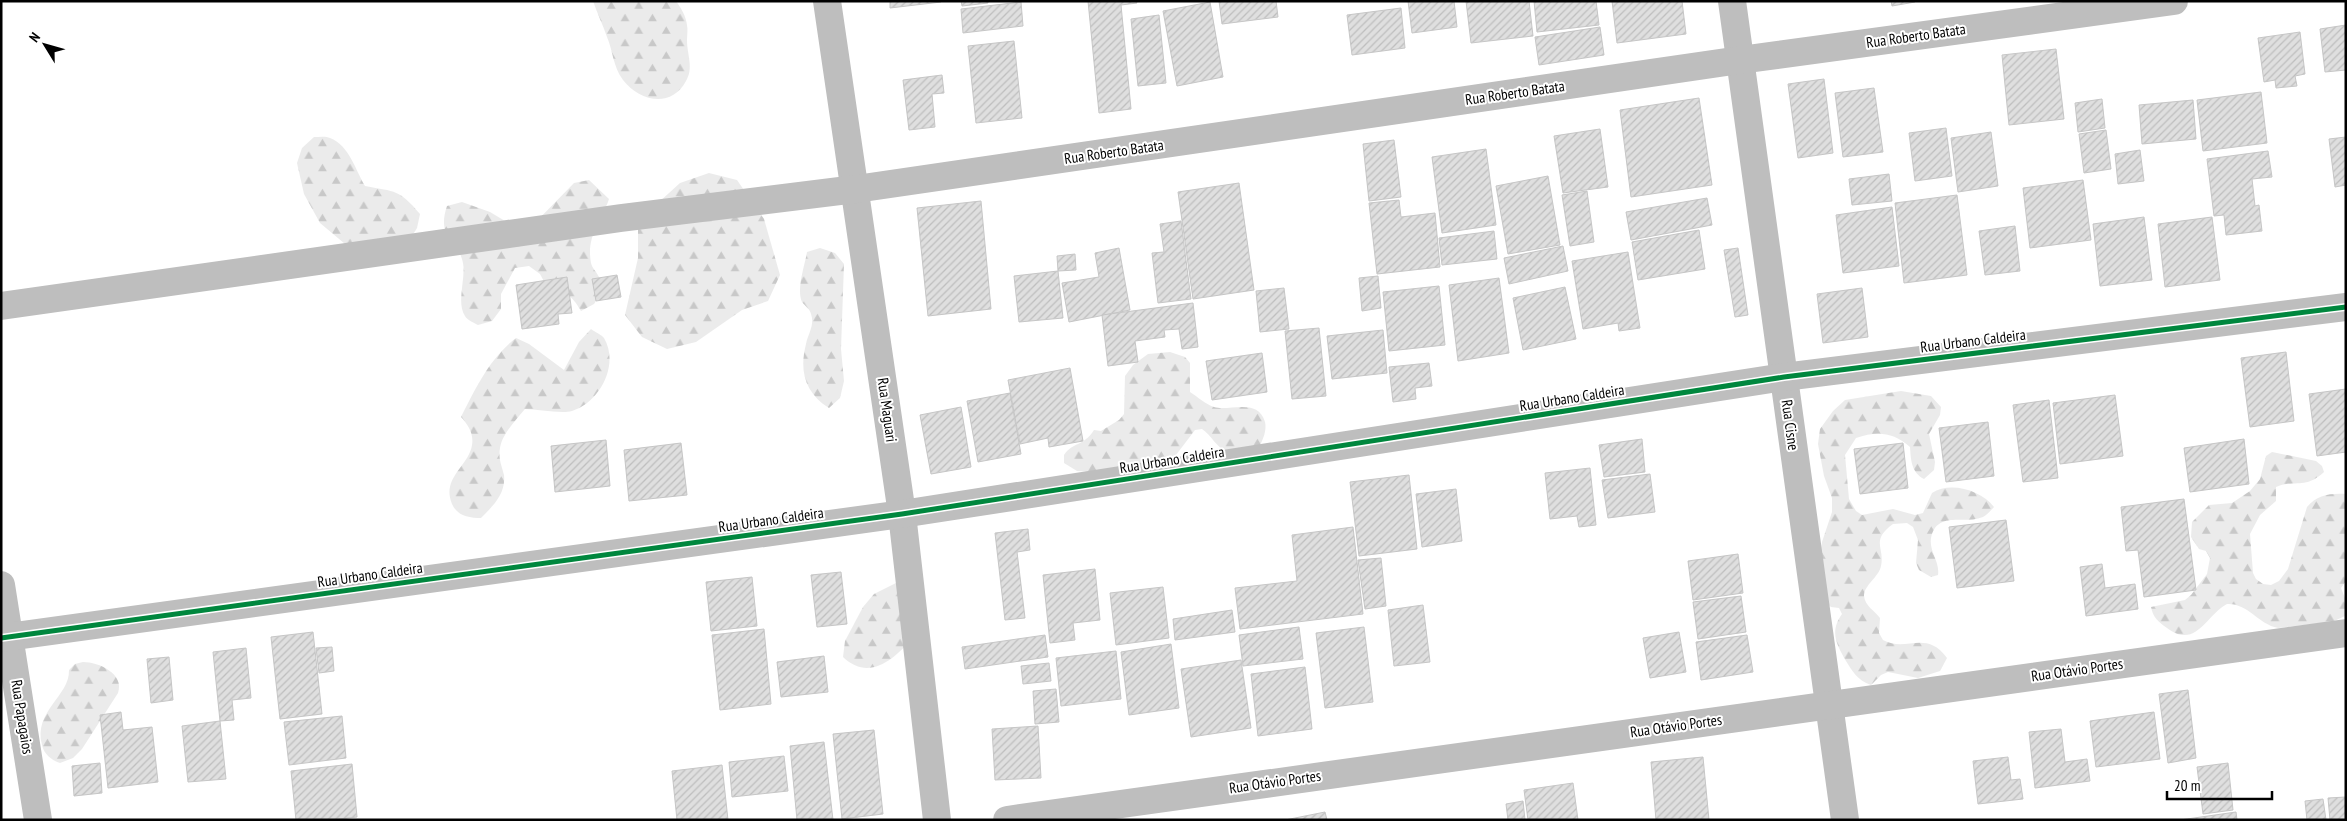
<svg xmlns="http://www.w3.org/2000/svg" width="2347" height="821" viewBox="0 0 2347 821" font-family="'PT Sans Narrow',sans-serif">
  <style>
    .forest { fill: url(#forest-firs) }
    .building { fill: url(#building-hatch); stroke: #c6c6c6 }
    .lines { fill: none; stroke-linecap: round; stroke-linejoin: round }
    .street { stroke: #bebebe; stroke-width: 28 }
    .cycleway-casing { stroke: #fff; stroke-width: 8 }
    .cycleway { stroke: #00873e; stroke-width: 5 }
    .labels { text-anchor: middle; stroke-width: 4; stroke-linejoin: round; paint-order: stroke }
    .street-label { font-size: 15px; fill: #000; stroke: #fff }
  </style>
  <defs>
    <pattern id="forest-firs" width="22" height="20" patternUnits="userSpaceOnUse" patternTransform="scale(1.25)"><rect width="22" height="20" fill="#ebebeb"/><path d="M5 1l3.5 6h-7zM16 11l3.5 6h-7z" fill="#c8c8c8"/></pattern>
    <pattern id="building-hatch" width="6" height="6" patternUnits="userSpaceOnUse" patternTransform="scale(1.25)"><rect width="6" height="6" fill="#dfdfdf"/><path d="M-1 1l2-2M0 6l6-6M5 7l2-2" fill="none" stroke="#bebebe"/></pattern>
  </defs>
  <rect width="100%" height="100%" fill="#fff"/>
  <g class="forest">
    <path d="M593,1H676C681,8 686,16 687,25C688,30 687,35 687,40C687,55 694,68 686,81C671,109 639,101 623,80C613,67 613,51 607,37C603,25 597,13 593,1Z"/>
    <path d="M314,137C319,137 326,136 330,138C349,145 356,171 365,186C396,192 399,189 420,214L417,228L410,239L351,249L320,223L304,194L297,163L302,148Z"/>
    <path d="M709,173L737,180L764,219L780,275L768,301L742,310L696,342L667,349L642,337L625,315L638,258V226L658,203L680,183Z"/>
    <path d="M589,180L609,199C601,222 586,236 591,263C592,268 596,271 599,277C601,281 601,287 602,292L594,304L581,311C572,295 564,290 547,287L540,274L529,266L515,268L501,294V309L492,321L478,325C474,323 467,320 465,316C456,302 466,279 463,263C458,238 436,239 447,206L462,202L490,212L515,227L530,228L574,183Z"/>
    <path d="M820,248L835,253L844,264L841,349L844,381L840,398L829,408C805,393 799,371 806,344C808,334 815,325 811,314C810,309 805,306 802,302C796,289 805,265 807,252Z"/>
    <path d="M591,329C595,332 602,335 604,338C620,365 599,403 572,411C561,414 537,409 525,409C516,420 502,434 500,448C498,459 502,466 504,475C506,494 493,506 481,518C470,518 457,516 452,504C441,478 469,466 472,445C474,433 468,425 461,417C476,388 489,359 516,338L529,344L564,370L579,342Z"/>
    <path d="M1170,352L1185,357L1190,363V392C1198,397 1205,404 1214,407C1228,412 1258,397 1265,422C1267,430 1263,440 1259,447L1228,453C1216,447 1212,436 1202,429L1195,430L1176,455L1169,459L1093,472L1077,471L1064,463V455C1074,441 1083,447 1094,430L1101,431L1119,420L1124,414L1125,376L1133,365L1148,354Z"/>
    <path d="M1901,391L1931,396L1941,407L1940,415L1929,434L1935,462L1934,470L1924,479C1911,472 1911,460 1910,447C1893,432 1877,431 1856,438L1845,455L1849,499L1856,511L1862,515L1893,509L1915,515L1923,513L1932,493C1950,481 1981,490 1994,507C1991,510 1987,515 1983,517C1964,525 1937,510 1931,538C1929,552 1940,561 1938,575L1931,577L1919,570L1916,563L1918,540L1913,527L1907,523L1893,524C1870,541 1885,547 1881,566C1879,577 1864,585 1864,596C1865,606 1875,611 1880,618L1879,633L1883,640C1906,653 1926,629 1947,658L1940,671L1918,678L1888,672L1881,675L1871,685C1857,680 1853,672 1846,661C1837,645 1829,632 1842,614L1839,608L1831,607L1825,602L1820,556L1822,542L1832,512V498L1824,476L1818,444L1820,429L1833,411L1845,400Z"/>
    <path d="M2272,452L2316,461L2322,466L2324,472C2305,490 2294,479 2276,487V501L2260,515L2250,534L2253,573L2256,579L2263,584L2271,585L2279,581L2288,569L2307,507C2317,495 2330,493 2346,494V581L2341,588L2346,601L2345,616L2332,622L2278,628C2258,624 2248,603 2227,604C2206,615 2196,650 2167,628C2158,622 2153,617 2151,607L2185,600L2191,595L2207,574L2210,558L2206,551L2199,549L2191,537L2192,522L2209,505L2232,503L2250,491L2260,479L2266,456Z"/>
    <path d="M896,583L913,638C894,659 869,682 843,657L845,641L863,607L874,594Z"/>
    <path d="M83,662C99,662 125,674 118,693L82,749L73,758L60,763C51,760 44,754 42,745C33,711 70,696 69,670L75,664Z"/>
  </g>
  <g class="building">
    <path d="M890,1H941V2L890,8Z"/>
    <path d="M961,1H988V3L962,6Z"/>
    <path d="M1088,1H1136L1137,3L1121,5L1131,109L1099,113Z"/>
    <path d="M1219,1H1276L1278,17L1222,24Z"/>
    <path d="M1408,1H1454L1457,27L1412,33Z"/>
    <path d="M1466,1H1529L1533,36L1471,43Z"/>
    <path d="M1534,1H1596L1599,25L1537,32Z"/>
    <path d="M1612,1H1682L1686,34L1617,43Z"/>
    <path d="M1891,1H1915V2L1892,6Z"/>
    <path d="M1021,2L1023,26L963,33L961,9Z"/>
    <path d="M1210,2L1223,77L1177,86L1163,11Z"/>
    <path d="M1401,8L1405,48L1352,55L1347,15Z"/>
    <path d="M1159,15L1166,83L1138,86L1131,19Z"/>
    <path d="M2346,25V70L2325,72L2320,29Z"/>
    <path d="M1600,27L1604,55L1539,65L1535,37Z"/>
    <path d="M2300,32L2305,74L2295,76L2297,86L2276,88L2275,80L2264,82L2258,38Z"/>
    <path d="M1014,41L1022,118L976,123L968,46Z"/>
    <path d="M2056,49L2064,119L2009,125L2002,55Z"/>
    <path d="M942,75L944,93L932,94L935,127L909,130L903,80Z"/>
    <path d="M1824,79L1833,153L1798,158L1788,84Z"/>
    <path d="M1874,88L1883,152L1843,157L1835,93Z"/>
    <path d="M2261,92L2267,143L2203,151L2197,100Z"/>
    <path d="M1699,98L1712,185L1631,197L1620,110Z"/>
    <path d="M2102,99L2105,128L2078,132L2075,103Z"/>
    <path d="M2193,100L2196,139L2142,144L2139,105Z"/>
    <path d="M1946,128L1952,176L1915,181L1909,133Z"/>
    <path d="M1600,129L1608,187L1563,193L1554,136Z"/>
    <path d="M2106,130L2111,169L2084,173L2079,134Z"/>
    <path d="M1991,132L1998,186L1958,192L1951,138Z"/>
    <path d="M2346,137V185L2335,187L2329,139Z"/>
    <path d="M1394,140L1401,197L1369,201L1363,144Z"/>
    <path d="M1486,149L1496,225L1442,233L1432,157Z"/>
    <path d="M2140,150L2144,181L2118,184L2115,154Z"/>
    <path d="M2268,151L2272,177L2252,179L2255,206L2259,205L2262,231L2226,235L2224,215L2214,216L2207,159Z"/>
    <path d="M1889,174L1892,201L1852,205L1849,179Z"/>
    <path d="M1548,176L1560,245L1508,254L1496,186Z"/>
    <path d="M2083,180L2091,240L2030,248L2023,188Z"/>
    <path d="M1239,183L1254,290L1193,299L1178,192Z"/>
    <path d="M1587,191L1594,242L1570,246L1562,195Z"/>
    <path d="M1957,195L1967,275L1904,283L1895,203Z"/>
    <path d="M1707,198L1712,225L1631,240L1626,212Z"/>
    <path d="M1399,200L1401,217L1435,213L1440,267L1377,274L1369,203Z"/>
    <path d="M981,201L991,309L928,316L917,208Z"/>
    <path d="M1892,207L1899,266L1843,273L1836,215Z"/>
    <path d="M2144,217L2152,280L2100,286L2093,224Z"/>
    <path d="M2212,217L2220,280L2165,287L2158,224Z"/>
    <path d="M1181,221L1191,299L1158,303L1152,253L1164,252L1160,224Z"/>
    <path d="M2015,226L2020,271L1985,275L1979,231Z"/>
    <path d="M1699,230L1705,269L1638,280L1632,242Z"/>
    <path d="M1494,231L1497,259L1442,265L1439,238Z"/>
    <path d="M1563,246L1568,271L1509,284L1504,258Z"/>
    <path d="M1119,248L1130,310L1069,322L1062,283L1099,277L1095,253Z"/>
    <path d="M1738,248L1748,315L1735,317L1724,250Z"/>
    <path d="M1628,252L1640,328L1619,331L1618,323L1583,329L1572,261Z"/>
    <path d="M1075,254L1076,270L1058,271L1057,256Z"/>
    <path d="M1058,271L1063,318L1019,322L1014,276Z"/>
    <path d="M617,275L621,297L596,301L592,279Z"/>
    <path d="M1378,276L1381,308L1362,311L1359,278Z"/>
    <path d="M567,277L572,313L558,314L559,324L522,329L516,285Z"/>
    <path d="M1499,278L1509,353L1458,361L1449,285Z"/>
    <path d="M1439,286L1445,345L1389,351L1383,292Z"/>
    <path d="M1565,287L1576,339L1523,350L1513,298Z"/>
    <path d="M1284,288L1289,329L1260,332L1256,291Z"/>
    <path d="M1862,288L1868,337L1823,343L1817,294Z"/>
    <path d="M1193,303L1198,347L1182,349L1179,329L1164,330L1165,337L1135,341L1138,362L1108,366L1102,315Z"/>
    <path d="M1319,328L1326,396L1292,399L1285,331Z"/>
    <path d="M1383,330L1387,373L1332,379L1327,336Z"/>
    <path d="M2286,352L2294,421L2250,427L2241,358Z"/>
    <path d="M1262,353L1267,392L1212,400L1206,361Z"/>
    <path d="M1429,363L1432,386L1415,388L1416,399L1393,402L1389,367Z"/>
    <path d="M1070,368L1083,441L1049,447L1048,438L1020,444L1008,380Z"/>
    <path d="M2346,389V452L2317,456L2309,394Z"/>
    <path d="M1010,393L1021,454L978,462L967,401Z"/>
    <path d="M2115,395L2123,456L2060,464L2053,403Z"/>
    <path d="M2049,400L2058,478L2023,482L2013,405Z"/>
    <path d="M961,407L971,467L931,474L920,415Z"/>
    <path d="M1988,422L1994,476L1946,482L1939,428Z"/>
    <path d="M1642,439L1645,472L1604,477L1599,445Z"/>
    <path d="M2244,439L2249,484L2190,492L2184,448Z"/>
    <path d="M606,440L610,486L555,492L551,446Z"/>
    <path d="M681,443L687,495L629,501L624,450Z"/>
    <path d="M1903,443L1908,488L1860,494L1854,449Z"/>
    <path d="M1590,468L1596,525L1579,527L1577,516L1550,519L1545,473Z"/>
    <path d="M1650,474L1655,512L1608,518L1602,480Z"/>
    <path d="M1409,475L1417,549L1359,556L1350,482Z"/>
    <path d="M1456,489L1462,541L1422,547L1416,494Z"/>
    <path d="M2184,499L2196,590L2144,597L2138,550L2126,551L2121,507Z"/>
    <path d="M2006,520L2014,581L1957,588L1949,527Z"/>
    <path d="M1353,527L1363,614L1240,629L1235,588L1297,581L1292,535Z"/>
    <path d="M1028,529L1030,550L1017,552L1025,618L1005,620L995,533Z"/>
    <path d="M1738,554L1743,593L1693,600L1688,561Z"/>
    <path d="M1381,558L1386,606L1365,609L1358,560Z"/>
    <path d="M2102,564L2105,588L2135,584L2138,609L2086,616L2080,567Z"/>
    <path d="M1095,569L1100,620L1073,623L1075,640L1050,643L1043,575Z"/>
    <path d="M841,572L847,624L817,627L811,575Z"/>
    <path d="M752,577L757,626L711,631L706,582Z"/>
    <path d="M1163,587L1169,638L1116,645L1110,593Z"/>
    <path d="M1741,596L1746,632L1698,639L1693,602Z"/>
    <path d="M1423,605L1430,662L1394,666L1388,610Z"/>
    <path d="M1232,610L1235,632L1175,640L1173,619Z"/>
    <path d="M1299,627L1303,659L1243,666L1239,635Z"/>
    <path d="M1364,627L1373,702L1325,708L1316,633Z"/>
    <path d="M764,629L771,704L720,710L712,635Z"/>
    <path d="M313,632L322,714L280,719L271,637Z"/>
    <path d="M1679,632L1686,672L1650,678L1643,638Z"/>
    <path d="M1045,635L1048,657L965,669L962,647Z"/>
    <path d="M1747,635L1753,672L1701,680L1696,642Z"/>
    <path d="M1171,644L1179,708L1129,715L1121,652Z"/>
    <path d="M332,647L334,671L319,673L316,648Z"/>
    <path d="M246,648L251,698L232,700L234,720L220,721L213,652Z"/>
    <path d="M1116,651L1121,699L1061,706L1056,658Z"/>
    <path d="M824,656L828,692L781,697L777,662Z"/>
    <path d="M169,657L173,700L151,703L147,659Z"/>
    <path d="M1241,660L1251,728L1191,737L1181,669Z"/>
    <path d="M1049,663L1051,681L1023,684L1021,666Z"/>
    <path d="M1305,667L1312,729L1258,736L1251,674Z"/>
    <path d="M1056,689L1059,722L1035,724L1033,691Z"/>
    <path d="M2188,690L2196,758L2168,763L2159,694Z"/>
    <path d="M121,712L123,730L152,727L158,782L108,788L100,715Z"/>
    <path d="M2154,712L2160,759L2096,767L2090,721Z"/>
    <path d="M342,716L346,758L289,765L284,722Z"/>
    <path d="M220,721L226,779L188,782L182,726Z"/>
    <path d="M1038,726L1041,778L995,780L992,729Z"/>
    <path d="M2061,729L2065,762L2087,759L2090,781L2035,788L2029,732Z"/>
    <path d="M874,730L883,814L842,819L833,734Z"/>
    <path d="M824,742L833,820H797L790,746Z"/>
    <path d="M784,756L788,791L732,797L729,762Z"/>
    <path d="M1703,757L1709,820H1656L1651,762Z"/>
    <path d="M2008,757L2011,780L2020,779L2023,799L1978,804L1973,761Z"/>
    <path d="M100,763L102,793L74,796L72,766Z"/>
    <path d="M2228,763L2233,810L2203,814L2197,767Z"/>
    <path d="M352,764L357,817L331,820H296L291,771Z"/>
    <path d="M722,765L728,820H677L672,771Z"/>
    <path d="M1573,783L1578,820H1528L1524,790Z"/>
    <path d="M2346,797V820H2330L2328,798Z"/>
    <path d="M2323,799L2326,820H2307L2305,801Z"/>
    <path d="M1523,801L1525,820H1508L1506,804Z"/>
    <path d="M1325,812L1327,820H1285Z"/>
    <path d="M2236,812L2237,820H2180Z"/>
  </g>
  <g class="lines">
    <g class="street">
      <path d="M827,1L902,514L937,820"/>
      <path d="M1732,1L1845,820"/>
      <path d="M1,306L621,218L856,189L1740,60L2174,1"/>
      <path d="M1,585L38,820"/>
      <path d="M1,638L902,514L1784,377L2346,307"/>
      <path d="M1007,820L2346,633"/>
    </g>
    <defs>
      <path id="cycleway" d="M1,638L902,514L1784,377L2346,307"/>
    </defs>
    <use href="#cycleway" class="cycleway-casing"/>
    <use href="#cycleway" class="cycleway"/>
  </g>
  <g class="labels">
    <g class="street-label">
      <text transform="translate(1916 36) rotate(-8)" y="5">Rua Roberto Batata</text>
      <text transform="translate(1515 93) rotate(-8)" y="5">Rua Roberto Batata</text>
      <text transform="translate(1114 152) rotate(-8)" y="5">Rua Roberto Batata</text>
      <text transform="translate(1973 341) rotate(-7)" y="5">Rua Urbano Caldeira</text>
      <text transform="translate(1572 398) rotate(-9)" y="5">Rua Urbano Caldeira</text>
      <text transform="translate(887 410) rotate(82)" y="5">Rua Maguari</text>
      <text transform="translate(1790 425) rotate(82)" y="5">Rua Cisne</text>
      <text transform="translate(1172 460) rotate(-9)" y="5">Rua Urbano Caldeira</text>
      <text transform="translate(771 520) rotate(-8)" y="5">Rua Urbano Caldeira</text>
      <text transform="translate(370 575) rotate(-8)" y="5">Rua Urbano Caldeira</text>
      <text transform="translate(2077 670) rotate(-8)" y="5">Rua Otávio Portes</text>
      <text transform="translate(22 717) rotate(81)" y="5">Rua Papagaios</text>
      <text transform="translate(1676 726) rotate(-8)" y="5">Rua Otávio Portes</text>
      <text transform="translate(1275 782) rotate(-8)" y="5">Rua Otávio Portes</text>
    </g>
  </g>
  <rect width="2347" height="821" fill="none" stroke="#000000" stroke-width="5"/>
  <g transform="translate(45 45) rotate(307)" stroke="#ffffff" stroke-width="4" paint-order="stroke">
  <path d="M0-4L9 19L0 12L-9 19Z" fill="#000000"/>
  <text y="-8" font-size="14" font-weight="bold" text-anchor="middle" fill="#000000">N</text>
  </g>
  <path d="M2167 791v8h105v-8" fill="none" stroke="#000000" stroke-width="2.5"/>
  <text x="2174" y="791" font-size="15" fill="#000000" stroke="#ffffff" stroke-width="4" paint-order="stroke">20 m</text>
</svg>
